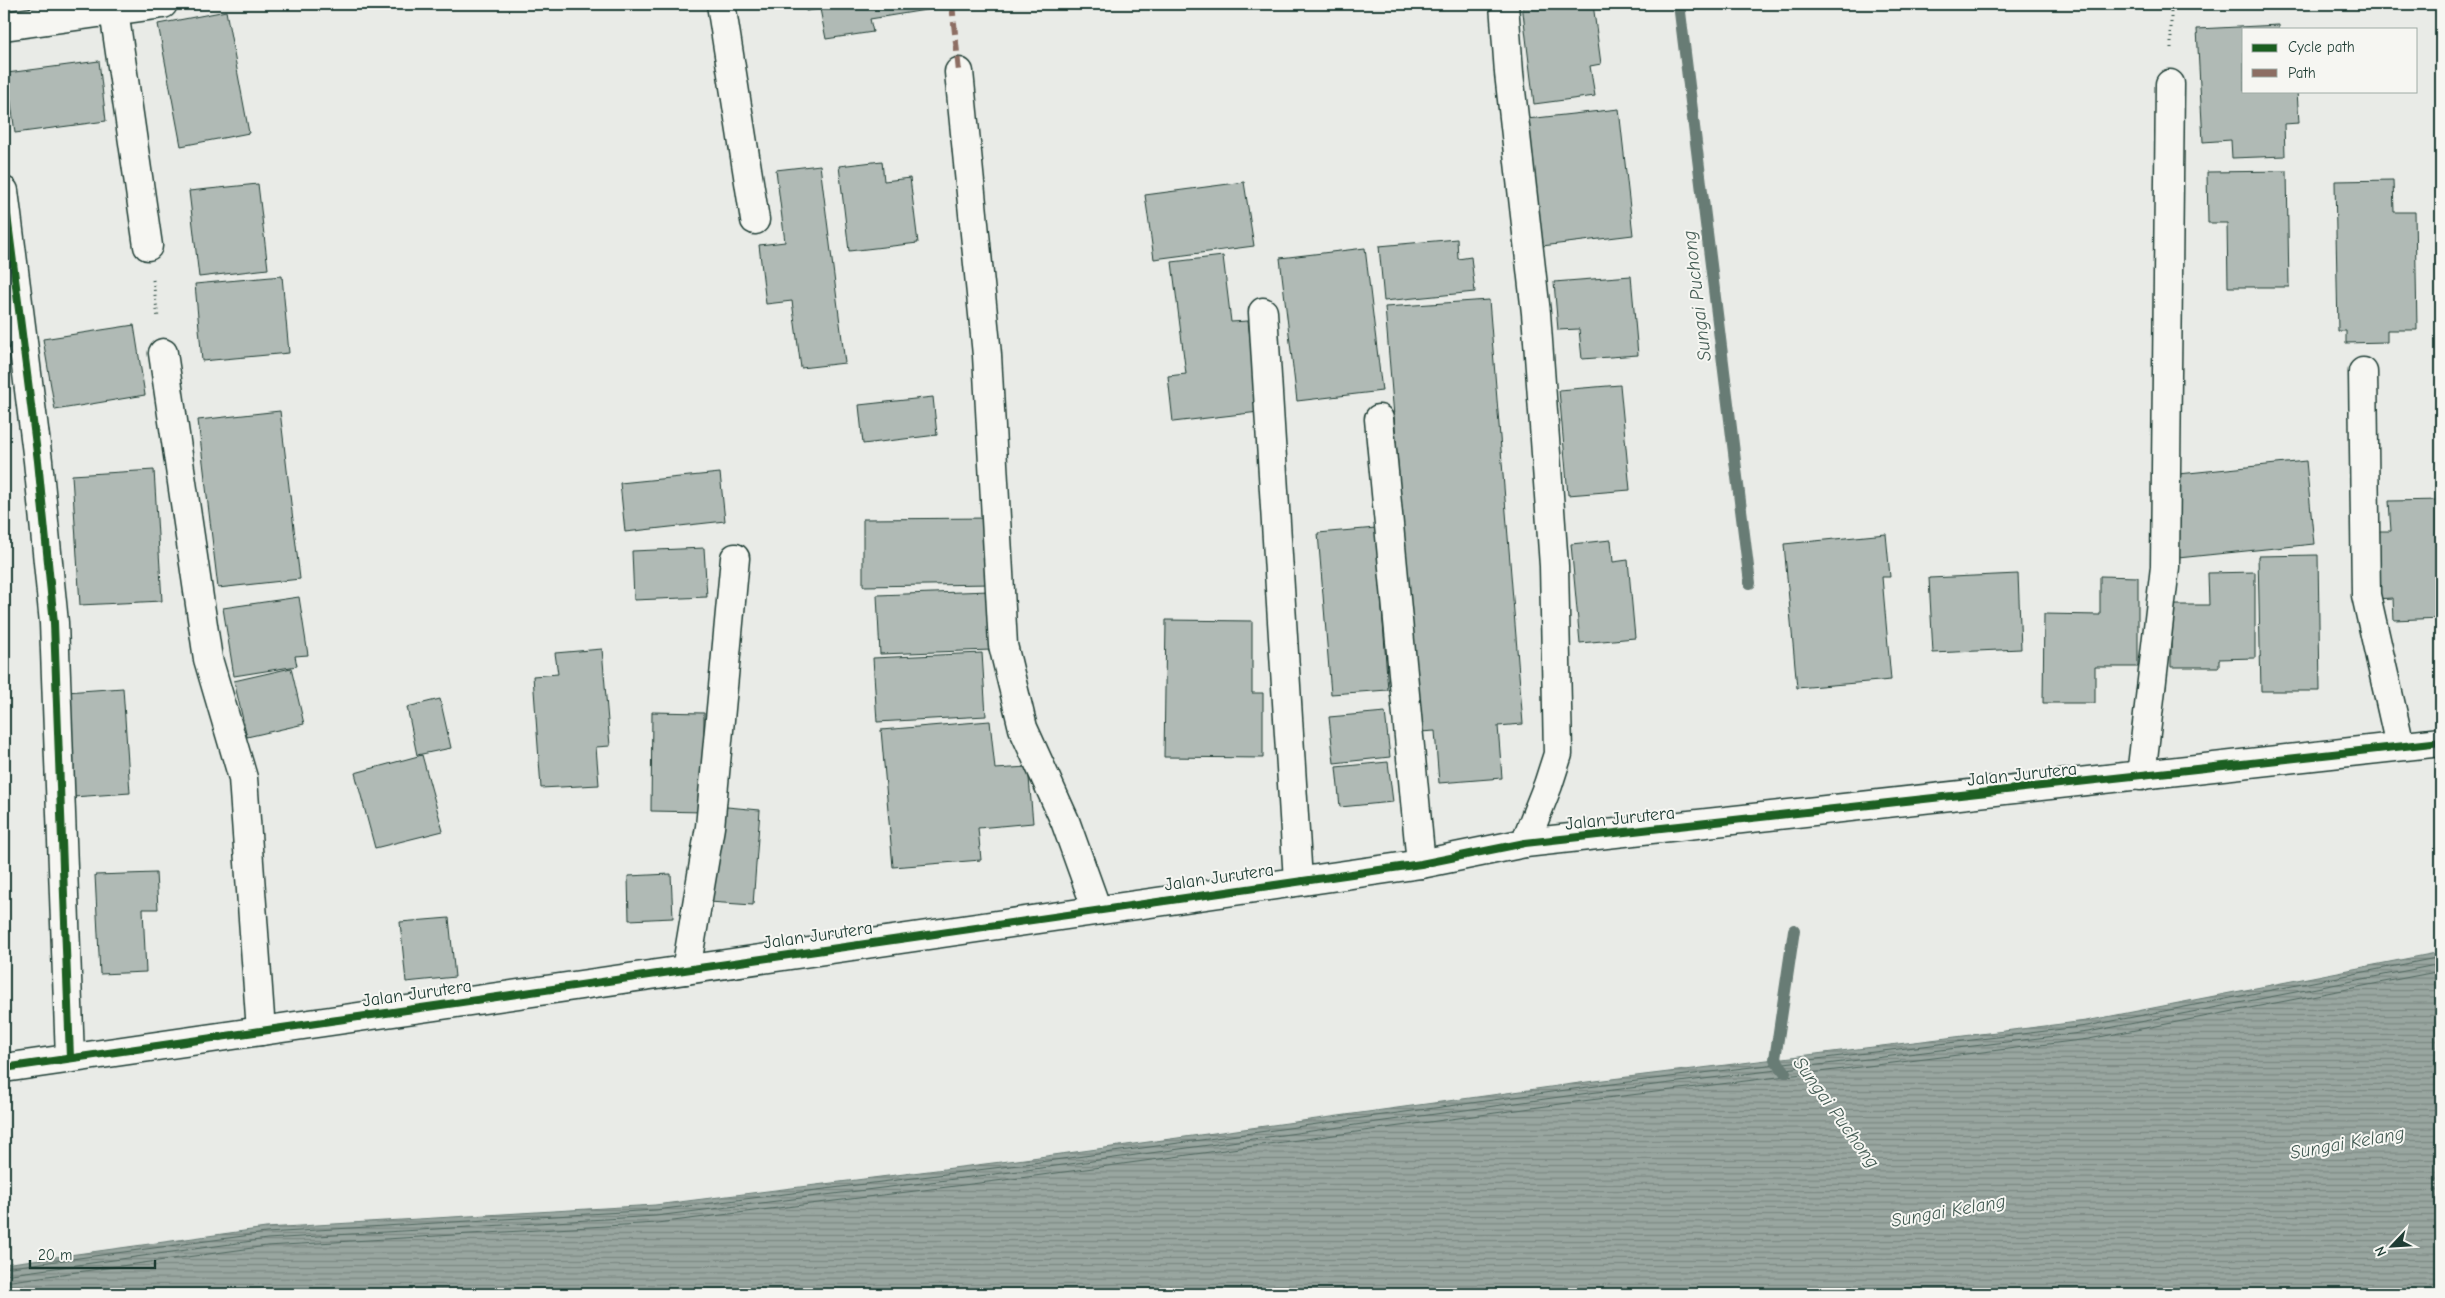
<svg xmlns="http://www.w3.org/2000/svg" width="2445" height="1298" viewBox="0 0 2445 1298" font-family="'Comic Neue',sans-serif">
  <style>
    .water { fill: url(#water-rules); stroke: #687c75 }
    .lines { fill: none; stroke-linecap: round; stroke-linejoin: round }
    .shore { stroke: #50675f; stroke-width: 1 }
    .stream { stroke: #687c75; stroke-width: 12 }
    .building { fill: #b0bab5; stroke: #1f3d34 }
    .minor-casing { stroke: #1f3d34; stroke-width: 31 }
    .tertiary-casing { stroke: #1f3d34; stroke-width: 31 }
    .path { stroke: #1f3d34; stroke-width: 3; stroke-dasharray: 1 4; stroke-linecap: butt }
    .minor { stroke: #f6f6f2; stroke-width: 28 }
    .tertiary { stroke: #f6f6f2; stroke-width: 28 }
    .quiet { stroke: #8d6e63; stroke-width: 6; stroke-dasharray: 12 6; stroke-linecap: butt }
    .cycleway-casing { stroke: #f6f6f2; stroke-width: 11 }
    .cycleway { stroke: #1b5e20; stroke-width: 8 }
    .labels { text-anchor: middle; stroke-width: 4; stroke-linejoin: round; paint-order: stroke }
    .street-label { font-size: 18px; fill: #1f3d34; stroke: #f6f6f2 }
    .water-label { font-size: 19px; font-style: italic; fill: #445c54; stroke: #f6f6f2 }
  </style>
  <defs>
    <pattern id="water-rules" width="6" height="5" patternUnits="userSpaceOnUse" patternTransform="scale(1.25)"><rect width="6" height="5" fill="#99a6a0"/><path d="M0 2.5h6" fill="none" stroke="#7c8883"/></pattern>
  </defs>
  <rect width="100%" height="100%" fill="#e9ebe7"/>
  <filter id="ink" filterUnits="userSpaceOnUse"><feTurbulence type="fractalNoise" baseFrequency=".02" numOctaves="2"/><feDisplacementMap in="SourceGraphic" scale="10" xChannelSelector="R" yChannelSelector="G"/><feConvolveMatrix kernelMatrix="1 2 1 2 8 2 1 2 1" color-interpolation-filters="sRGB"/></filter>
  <g filter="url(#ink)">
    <path class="water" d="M2441,952V1294H4V1264L266,1228L655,1205L1017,1160L1587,1082L2086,1021Z"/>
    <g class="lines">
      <g class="shore">
        <path d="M4,1268L266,1233L656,1210L1018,1165L1588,1087L2087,1026L2441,957"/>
        <path d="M4,1275L267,1239L656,1216L1019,1171L1589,1093L2088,1032L2441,964"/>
        <path d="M4,1282L267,1246L657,1223L1020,1178L1590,1100L2089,1039L2441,971"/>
      </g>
      <g class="stream">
        <path d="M1679,4L1750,583"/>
        <path d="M1785,1072L1775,1059L1794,930"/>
      </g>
    </g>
    <g class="building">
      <path d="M805,4H931L932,9L870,19L873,32L826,39L820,9L806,11Z"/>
      <path d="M1522,4H1593L1601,64L1590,66L1595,96L1534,104Z"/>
      <path d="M226,11L249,133L181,146L158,24Z"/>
      <path d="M2279,25V29H2244V91H2297L2299,123L2284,124L2285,156L2232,158L2231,140L2203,142L2197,29Z"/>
      <path d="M99,61L106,121L15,133L7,73Z"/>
      <path d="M1619,109L1633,235L1542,246L1527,119Z"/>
      <path d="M882,161L884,181L910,178L918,243L849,251L839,166Z"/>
      <path d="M820,165L845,363L801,368L792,301L766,304L759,245L785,242L776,170Z"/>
      <path d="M2287,171L2289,287H2228L2227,223H2208L2207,172Z"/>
      <path d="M2393,180L2394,212H2415L2417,330H2387V342L2346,343V331H2338L2335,181Z"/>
      <path d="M1244,182L1254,246L1154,259L1145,195Z"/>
      <path d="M258,184L268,269L199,277L189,191Z"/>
      <path d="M1457,239L1458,259L1471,257L1475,292L1384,301L1379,246Z"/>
      <path d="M1365,248L1382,391L1297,401L1280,258Z"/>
      <path d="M1223,256L1231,322L1248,321L1259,412L1173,422L1168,376L1186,374L1172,262Z"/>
      <path d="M282,276L289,353L202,361L195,284Z"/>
      <path d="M1631,276L1638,355L1582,359L1579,329L1558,330L1554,282Z"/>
      <path d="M1489,300L1523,724L1498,726L1502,778L1439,783L1435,731L1420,732L1385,307Z"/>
      <path d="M134,325L145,395L55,410L43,339Z"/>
      <path d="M1620,385L1630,490L1568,495L1559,390Z"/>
      <path d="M933,397L937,435L863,444L859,405Z"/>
      <path d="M280,411L300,579L218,588L198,420Z"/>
      <path d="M2306,461L2314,544L2178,558L2169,475Z"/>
      <path d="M154,470L162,601L80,605L72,475Z"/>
      <path d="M720,473L725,521L625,532L620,483Z"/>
      <path d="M2441,500V618L2394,620L2393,598L2373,599L2370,531H2391L2389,501Z"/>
      <path d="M991,518L992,584L863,586V519Z"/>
      <path d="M1376,528L1388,690L1331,694L1318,533Z"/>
      <path d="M1886,534L1890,577H1882L1891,680L1797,688L1784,544Z"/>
      <path d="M1611,540L1613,562L1628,560L1635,638L1580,643L1571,544Z"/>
      <path d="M704,548L707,597L634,600L632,551Z"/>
      <path d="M2318,555L2320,691H2261L2258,556Z"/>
      <path d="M2255,572V658L2219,659V667H2171V605H2209L2208,573Z"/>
      <path d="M2018,574L2021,649L1933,653L1929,578Z"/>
      <path d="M2100,576L2138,577V667H2095V703H2043L2044,614L2100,615Z"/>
      <path d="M989,591L991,650L880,654L877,595Z"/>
      <path d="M299,597L308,655L295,656L297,666L234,676L223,608Z"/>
      <path d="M1166,620L1252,621V693H1263V758L1164,757Z"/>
      <path d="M602,649L610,746L596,747L599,785L541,788L533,676L558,674L555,653Z"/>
      <path d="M982,653L986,716L877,722L873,658Z"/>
      <path d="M291,668L304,724L247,737L234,681Z"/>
      <path d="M123,688L130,793L73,797L66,692Z"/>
      <path d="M440,699L451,748L417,755L407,707Z"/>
      <path d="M652,712L704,713V812L651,811Z"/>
      <path d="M1385,712L1390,757L1334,763L1329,717Z"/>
      <path d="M990,721L995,769L1028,767L1033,823L978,828L981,860L893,867L881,730Z"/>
      <path d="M422,755L443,831L375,848L355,773Z"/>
      <path d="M1388,762L1393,802L1340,807L1336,767Z"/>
      <path d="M716,806L760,810L753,905L709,902Z"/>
      <path d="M156,873L158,909H143L146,972L100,974L95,875Z"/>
      <path d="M671,874L673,918L629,920L628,876Z"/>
      <path d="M449,918L455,977L406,982L400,922Z"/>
    </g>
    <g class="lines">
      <defs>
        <g id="minor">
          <path d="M113,4L148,246"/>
          <path d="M721,4L755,220"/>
          <path d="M1504,4L1509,73L1536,313L1554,566L1558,754L1548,785L1525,843"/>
          <path d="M4,26L163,4"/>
          <path d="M959,72L987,355L1003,645L1023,728L1065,821L1097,910"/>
          <path d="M4,191L38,461L54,623L70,1058"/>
          <path d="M1263,312L1298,881"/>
          <path d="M163,353L208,659L243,778L261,1031"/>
          <path d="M2363,372L2366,595L2400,746"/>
          <path d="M1379,419L1421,864"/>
          <path d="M2141,776L2165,567L2170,84"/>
          <path d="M686,970L710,827L735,558"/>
        </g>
        <path id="tertiary" d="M4,1068L1421,864L1525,843L2441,742"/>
      </defs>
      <use href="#minor" class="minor-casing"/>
      <use href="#tertiary" class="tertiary-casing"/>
      <g class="path">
        <path d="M2171,48V4"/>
        <path d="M153,280L158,318"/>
      </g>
      <use href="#minor" class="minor"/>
      <use href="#tertiary" class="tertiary"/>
      <path class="quiet" d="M952,4L959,72"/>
      <defs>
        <g id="cycleway">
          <path d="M4,191L38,461L54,623L70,1058"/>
          <path d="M4,1068L1421,864L1525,843L2441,742"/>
        </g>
      </defs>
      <use href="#cycleway" class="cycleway-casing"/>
      <use href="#cycleway" class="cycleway"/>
    </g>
  </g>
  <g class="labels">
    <g class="street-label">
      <text transform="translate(2022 774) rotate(-6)" y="6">Jalan Jurutera</text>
      <text transform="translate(1620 818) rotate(-6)" y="6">Jalan Jurutera</text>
      <text transform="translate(1219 877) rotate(-8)" y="6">Jalan Jurutera</text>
      <text transform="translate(818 935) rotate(-8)" y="6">Jalan Jurutera</text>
      <text transform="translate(417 993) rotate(-8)" y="6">Jalan Jurutera</text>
    </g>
    <g class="water-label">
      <text transform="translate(1696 296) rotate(-97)" y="7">Sungai Puchong</text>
      <text transform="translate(1837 1112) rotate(54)" y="7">Sungai Puchong</text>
      <text transform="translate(2347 1142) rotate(-10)" y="7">Sungai Kelang</text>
      <text transform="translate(1948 1210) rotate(-10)" y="7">Sungai Kelang</text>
    </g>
  </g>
  <rect width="2445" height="1298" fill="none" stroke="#f6f6f2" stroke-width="20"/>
  <rect x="10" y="10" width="2425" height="1278" fill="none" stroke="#1f3d34" stroke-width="2" filter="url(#ink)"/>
  <rect x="2242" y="28" width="175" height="65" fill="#f6f6f2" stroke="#a0aca6"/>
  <rect x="2252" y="44" width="25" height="8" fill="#1b5e20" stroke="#a0aca6"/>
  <text x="2288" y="52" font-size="15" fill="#1f3d34">Cycle path</text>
  <rect x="2252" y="69" width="25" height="8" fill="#8d6e63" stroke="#a0aca6"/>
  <text x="2288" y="78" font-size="15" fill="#1f3d34">Path</text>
  <g transform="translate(2392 1246) rotate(245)" stroke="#f6f6f2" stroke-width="4" paint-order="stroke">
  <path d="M0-4L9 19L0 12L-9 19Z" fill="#1f3d34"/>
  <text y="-8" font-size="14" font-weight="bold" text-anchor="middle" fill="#1f3d34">N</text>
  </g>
  <path d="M30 1260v8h125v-8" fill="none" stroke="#1f3d34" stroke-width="2.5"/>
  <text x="38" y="1260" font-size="15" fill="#1f3d34" stroke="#f6f6f2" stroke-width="4" paint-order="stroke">20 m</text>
</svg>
